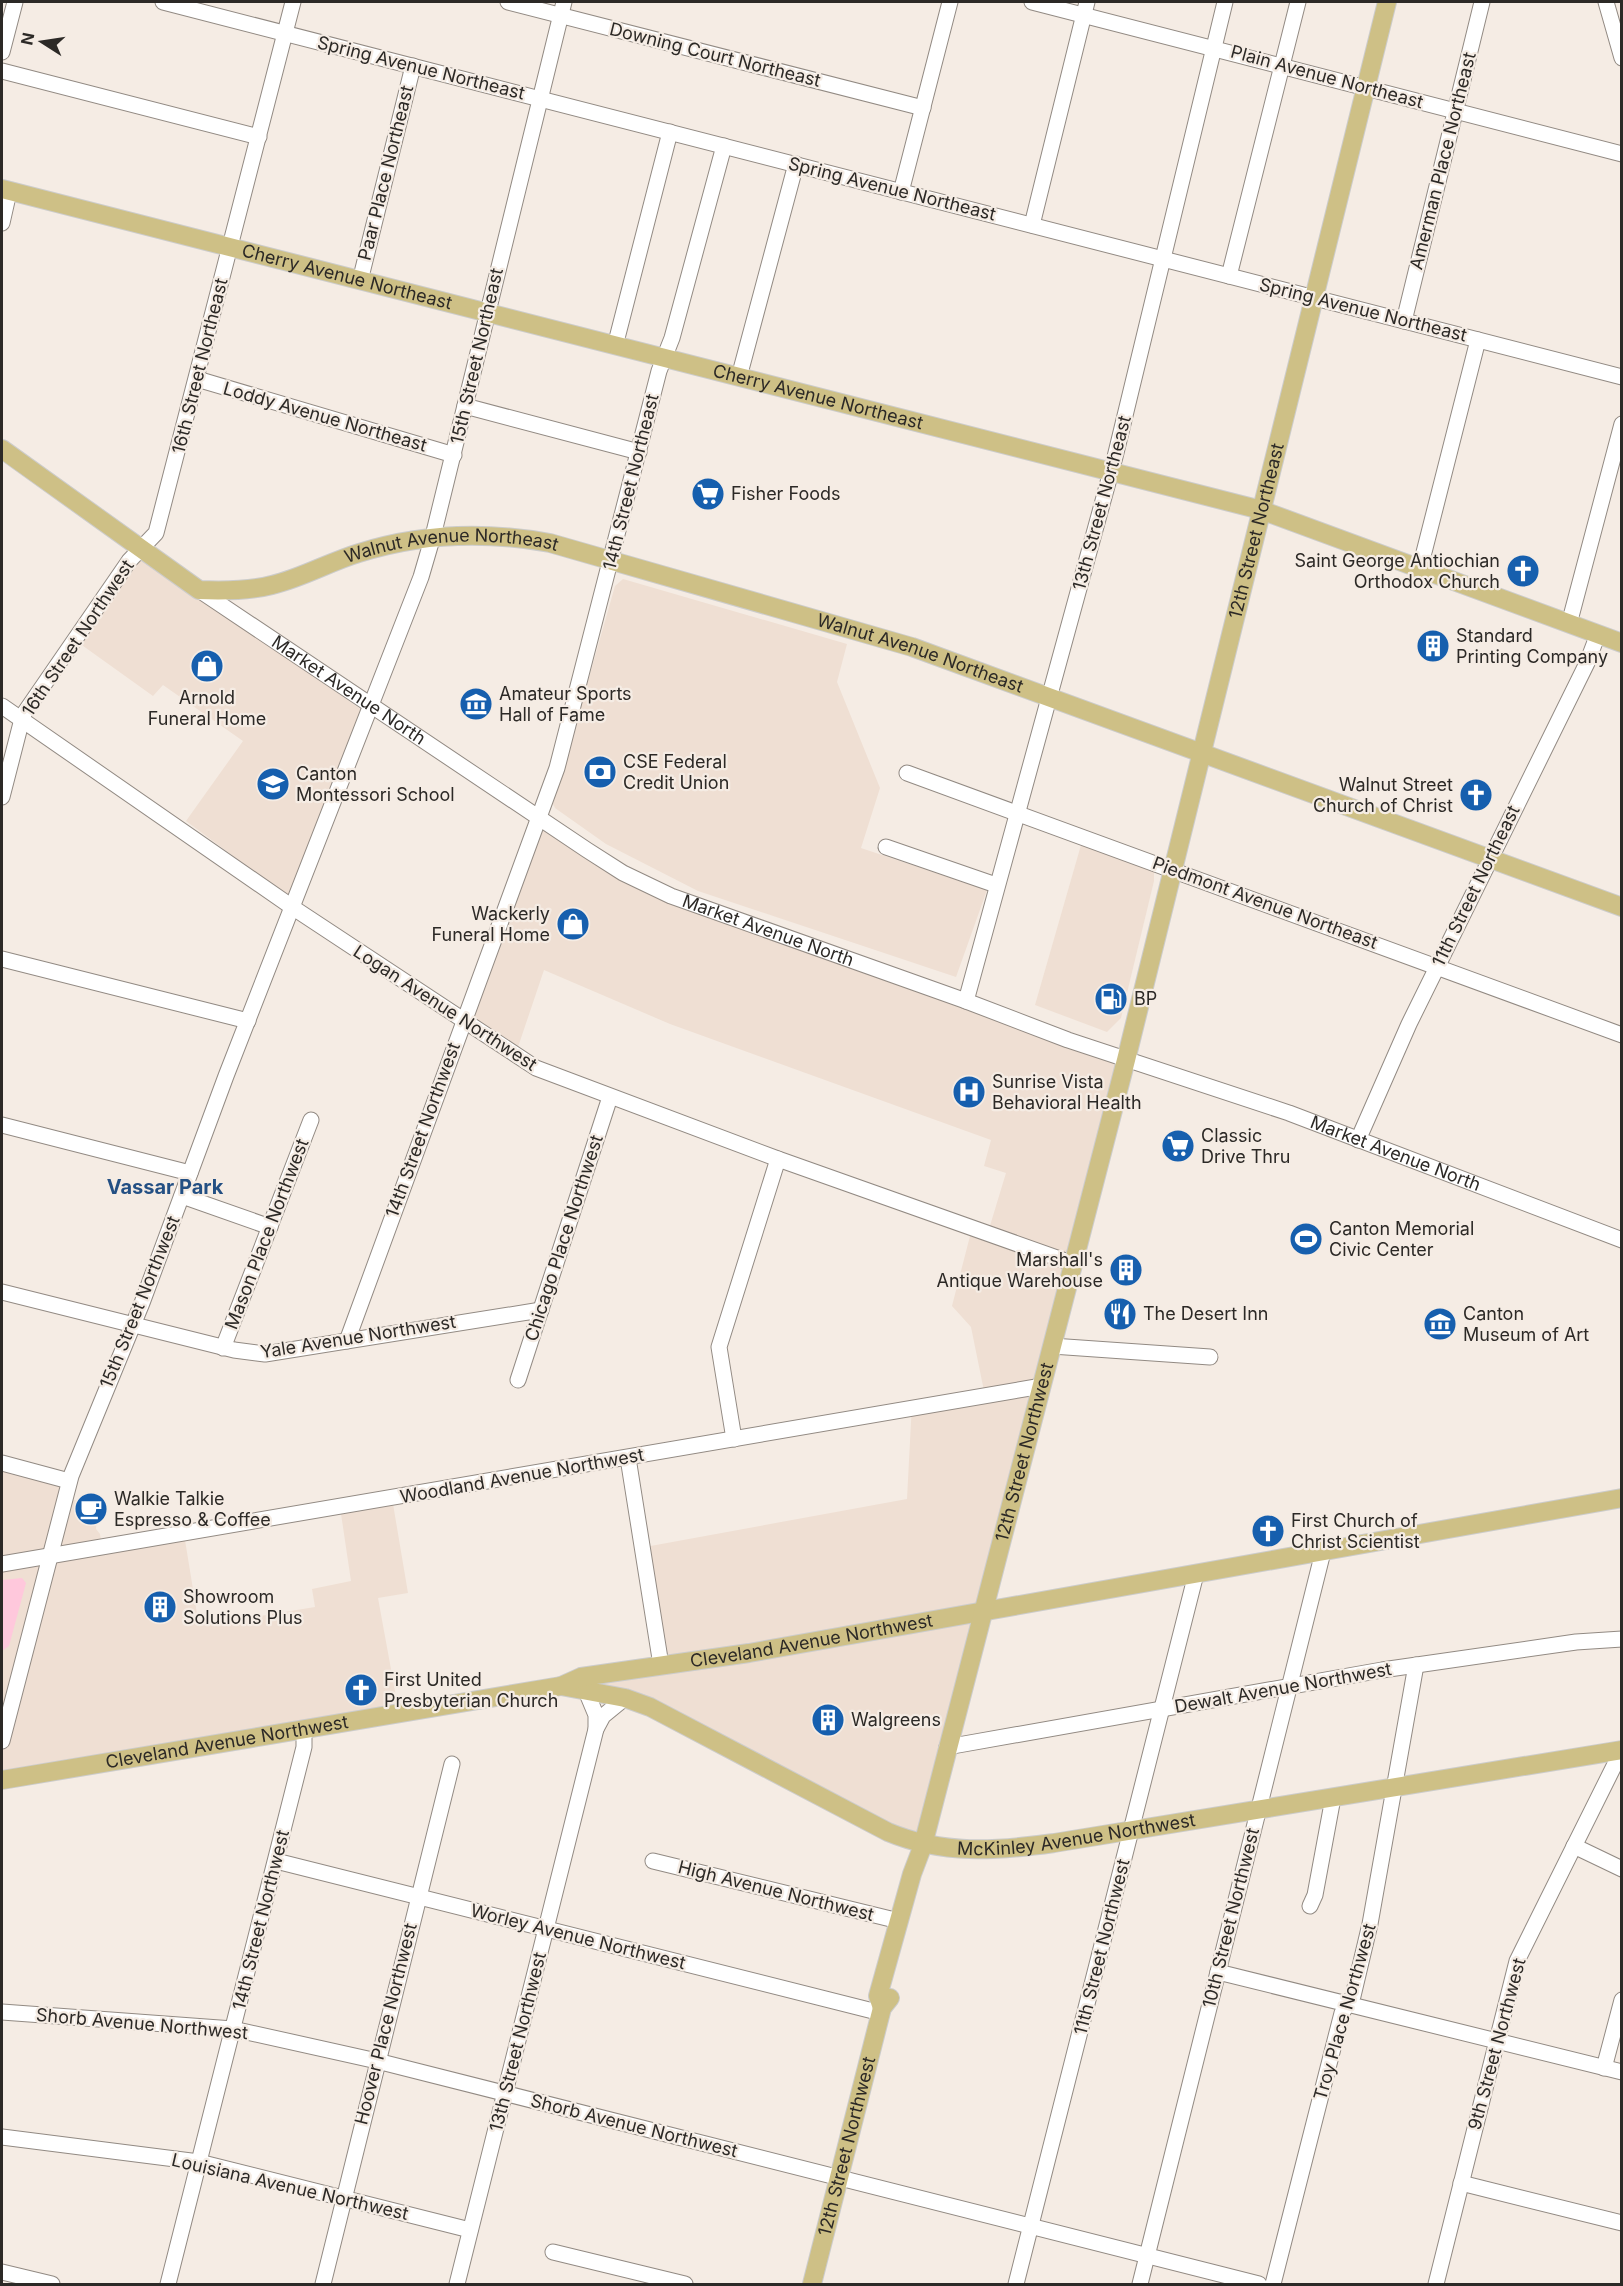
<svg xmlns="http://www.w3.org/2000/svg" width="1623" height="2286" viewBox="0 0 1623 2286" font-family="Inter,sans-serif">
  <style>
    .built { fill: #efdfd3 }
    .green { fill: #ffc8dc }
    .lines { fill: none; stroke-linecap: round; stroke-linejoin: round }
    .minor-casing { stroke: #928a83; stroke-width: 17 }
    .major-casing { stroke: #cccccb; stroke-width: 20 }
    .minor { stroke: #fff; stroke-width: 15 }
    .major { stroke: #cec086; stroke-width: 18 }
    .labels { text-anchor: middle; stroke-width: 4.5; stroke-linejoin: round; paint-order: stroke }
    .street-label { font-size: 18px; fill: #2c2926; stroke: #f5ece4 }
    .poi-label { font-size: 18px; fill: #2c2926; stroke: #f5ece4; text-anchor: start }
    .neighbourhood-label { font-size: 20px; font-weight: bold; fill: #234f83; stroke: #f5ece4 }
  </style>
  <rect width="100%" height="100%" fill="#f5ece4"/>
  <g class="built">
    <path d="M141,556L362,710L291,899L186,821L243,741L163,685L153,696L79,643Z"/>
    <path d="M623,579L847,644L837,682L880,788L861,848L987,890L956,977L698,891L606,844L555,808L553,804L615,586Z"/>
    <path d="M542,826L636,886L1121,1064L917,1836L592,1684L665,1671L645,1547L907,1499L912,1403L984,1391L971,1327L952,1306L970,1236L986,1239L1006,1173L984,1166L991,1140L670,1024L544,970L517,1050L471,1020Z"/>
    <path d="M1081,845L1154,872V881L1121,1018L1107,1032L1035,1005Z"/>
    <path d="M2,1463L69,1481L64,1499L98,1503L96,1529L100,1534L102,1547L184,1534L199,1626L315,1607L312,1589L351,1581L340,1507L392,1498L408,1593L378,1598L399,1713L2,1780Z"/>
  </g>
  <path class="green" d="M22,1578L26,1583L9,1646L2,1651V1580Z"/>
  <g class="lines">
    <defs>
      <g id="minor">
        <path d="M163,2L1622,377"/>
        <path d="M508,2L923,108"/>
        <path d="M1032,2L1622,154"/>
        <path d="M1606,2L1622,58"/>
        <path d="M2,52L15,2"/>
        <path d="M2,71L259,137"/>
        <path d="M901,192L950,2"/>
        <path d="M2,223L9,192"/>
        <path d="M1032,225L1087,2"/>
        <path d="M1229,276L1298,2"/>
        <path d="M360,281L413,66"/>
        <path d="M1404,321L1482,2"/>
        <path d="M615,346L670,132"/>
        <path d="M739,377L796,164"/>
        <path d="M197,379L454,455"/>
        <path d="M465,406L639,452"/>
        <path d="M1420,568L1478,340"/>
        <path id="s1" d="M199,590L587,850L623,873L671,896L966,1001L1068,1040L1289,1113L1622,1240"/>
        <path d="M1569,624L1622,424"/>
        <path d="M2,706L292,907L536,1068L778,1159L1074,1264"/>
        <path d="M907,773L1622,1035"/>
        <path d="M2,797L23,715L129,561L156,533L293,2"/>
        <path d="M886,847L996,885"/>
        <path d="M2,959L248,1021"/>
        <path d="M966,1001L1115,457L1225,2"/>
        <path d="M2,1125L190,1173"/>
        <path d="M1358,1140L1409,1024L1587,663L1598,634"/>
        <path d="M182,1196L270,1227"/>
        <path d="M2,1292L234,1350L265,1354L541,1310"/>
        <path d="M347,1341L557,768L659,371L672,338L724,146"/>
        <path d="M1052,1346L1210,1357"/>
        <path d="M223,1348L311,1120"/>
        <path d="M518,1380L610,1097"/>
        <path d="M734,1439L719,1347L778,1159"/>
        <path d="M628,1458L661,1665"/>
        <path d="M2,1463L69,1481"/>
        <path d="M2,1564L1042,1386"/>
        <path d="M596,1729L603,1716L625,1698"/>
        <path d="M2,1741L71,1476L142,1303L226,1076L421,577L433,536L564,2"/>
        <path d="M947,1747L1382,1670L1576,1642L1622,1639"/>
        <path d="M1574,1846L1622,1869"/>
        <path d="M276,1861L881,2013"/>
        <path d="M653,1861L899,1921"/>
        <path d="M1310,1906L1315,1895L1333,1798"/>
        <path d="M1218,1972L1622,2072"/>
        <path d="M2,2012L233,2029L377,2061L1259,2284"/>
        <path d="M1604,2068L1622,2000"/>
        <path d="M2,2137L199,2162L470,2230"/>
        <path d="M1461,2183L1622,2223"/>
        <path d="M553,2252L685,2284"/>
        <path d="M2,2272L52,2284"/>
        <path d="M168,2284L304,1747V1729"/>
        <path d="M323,2284L452,1764"/>
        <path d="M457,2284L596,1729V1715L586,1691"/>
        <path d="M1016,2284L1196,1574"/>
        <path d="M1140,2284L1323,1552"/>
        <path d="M1273,2284L1342,2013L1353,1996L1370,1924L1416,1665"/>
        <path d="M1436,2284L1517,1961L1622,1750"/>
      </g>
      <g id="major">
        <path id="s2" d="M2,189L1261,510L1622,643"/>
        <path id="s3" d="M2,449L199,590C223,591 249,591 272,585C302,578 329,562 359,553C422,533 484,531 550,543L912,647L1622,907"/>
        <path id="s4" d="M561,1686L625,1698L650,1707L888,1832C943,1855 996,1851 1054,1843L1622,1750"/>
        <path id="s5" d="M2,1780L561,1686L581,1677L749,1653L1622,1498"/>
        <path id="s6" d="M882,2008L878,1996L912,1874L923,1845L1126,1060L1387,2"/>
        <path id="s7" d="M812,2284L882,2008L890,1998"/>
      </g>
    </defs>
    <use href="#minor" class="minor-casing"/>
    <use href="#major" class="major-casing"/>
    <use href="#minor" class="minor"/>
    <use href="#major" class="major"/>
  </g>
  <defs>
    <symbol id="supermarket-disc" viewBox="-11 -11 22 22"><circle r="9.5" fill="#165fae" stroke="#f5ece4"/><path d="M-6-5.5h2.5l.6 2H6L4.5 2H-2.5L-4.4-4H-6ZM-1.5 3.2a1.3 1.3 0 1 0 .1 0ZM3 3.2a1.3 1.3 0 1 0 .1 0Z" fill="#fff"/></symbol>
    <symbol id="church-disc" viewBox="-11 -11 22 22"><circle r="9.5" fill="#165fae" stroke="#f5ece4"/><path d="M-1.2-6h2.4v3.5h3.3v2.4h-3.3V6h-2.4V-.1h-3.3v-2.4h3.3Z" fill="#fff"/></symbol>
    <symbol id="building-disc" viewBox="-11 -11 22 22"><circle r="9.5" fill="#165fae" stroke="#f5ece4"/><path d="M-4-6H4V6H1V3H-1V6H-4ZM-2.5-4.3h1.7v1.8h-1.7ZM.8-4.3h1.7v1.8H.8ZM-2.5-1h1.7V.8h-1.7ZM.8-1h1.7V.8H.8Z" fill="#fff"/></symbol>
    <symbol id="shop-disc" viewBox="-11 -11 22 22"><circle r="9.5" fill="#165fae" stroke="#f5ece4"/><path d="M-5-2.5h2.3a2.7 3.5 0 0 1 5.4 0H5L5.5 6h-11ZM-1.5-2.5h3a1.5 2.3 0 0 0-3 0Z" fill="#fff"/></symbol>
    <symbol id="museum-disc" viewBox="-11 -11 22 22"><circle r="9.5" fill="#165fae" stroke="#f5ece4"/><path d="M0-6L6-3V-2H-6V-3ZM-5-1h2V3h-2ZM-1-1h2V3h-2ZM3-1h2V3H3ZM-6 4H6V6H-6Z" fill="#fff"/></symbol>
    <symbol id="bank-disc" viewBox="-11 -11 22 22"><circle r="9.5" fill="#165fae" stroke="#f5ece4"/><path d="M-6-4H6V4H-6ZM0-2.3a2.3 2.3 0 1 0 0 4.6a2.3 2.3 0 1 0 0-4.6Z" fill="#fff"/></symbol>
    <symbol id="school-disc" viewBox="-11 -11 22 22"><circle r="9.5" fill="#165fae" stroke="#f5ece4"/><path d="M0-5L7-2L0 1L-7-2ZM-4 1L0 2.5L4 1V4Q0 6-4 4Z" fill="#fff"/></symbol>
    <symbol id="fuel-disc" viewBox="-11 -11 22 22"><circle r="9.5" fill="#165fae" stroke="#f5ece4"/><path d="M-5.5-6h7V0h2V4h1.3V-2.5L3-4.5l.8-.8L6-3V5H2.5V1h-1V6h-7ZM-4.2-4.7v3.2H.2V-4.7Z" fill="#fff"/></symbol>
    <symbol id="hospital-disc" viewBox="-11 -11 22 22"><circle r="9.5" fill="#165fae" stroke="#f5ece4"/><path d="M-5-5h3v3.5h4V-5h3V5h-3V1.5h-4V5h-3Z" fill="#fff"/></symbol>
    <symbol id="stadium-disc" viewBox="-11 -11 22 22"><circle r="9.5" fill="#165fae" stroke="#f5ece4"/><path d="M0-5a6.5 5 0 1 0 0 10a6.5 5 0 1 0 0-10ZM-3.5-1.8h7v3.6h-7Z" fill="#fff"/></symbol>
    <symbol id="restaurant-disc" viewBox="-11 -11 22 22"><circle r="9.5" fill="#165fae" stroke="#f5ece4"/><path d="M-5-6h1v4h1v-4h1v4h1v-4h1v5L-1.5 .5V6h-2V.5L-5-1ZM5-6V6H3V1.5H1.5Q1.5-4 5-6Z" fill="#fff"/></symbol>
    <symbol id="cafe-disc" viewBox="-11 -11 22 22"><circle r="9.5" fill="#165fae" stroke="#f5ece4"/><path d="M-5.5-4.5H6V0H3Q3 3.5 0 3.5H-2.5Q-5.5 3.5-5.5 0ZM3-3.2v2h1.7v-2ZM-6 4.5H4V6H-6Z" fill="#fff"/></symbol>
  </defs>
  <g fill-rule="evenodd">
    <use href="#supermarket-disc" x="689" y="475" width="38" height="38"/>
    <use href="#church-disc" x="1504" y="552" width="38" height="38"/>
    <use href="#building-disc" x="1414" y="627" width="38" height="38"/>
    <use href="#shop-disc" x="188" y="647" width="38" height="38"/>
    <use href="#museum-disc" x="457" y="685" width="38" height="38"/>
    <use href="#bank-disc" x="581" y="753" width="38" height="38"/>
    <use href="#school-disc" x="254" y="765" width="38" height="38"/>
    <use href="#church-disc" x="1457" y="776" width="38" height="38"/>
    <use href="#shop-disc" x="554" y="905" width="38" height="38"/>
    <use href="#fuel-disc" x="1092" y="980" width="38" height="38"/>
    <use href="#hospital-disc" x="950" y="1073" width="38" height="38"/>
    <use href="#supermarket-disc" x="1159" y="1127" width="38" height="38"/>
    <use href="#stadium-disc" x="1287" y="1220" width="38" height="38"/>
    <use href="#building-disc" x="1107" y="1251" width="38" height="38"/>
    <use href="#restaurant-disc" x="1101" y="1295" width="38" height="38"/>
    <use href="#museum-disc" x="1421" y="1305" width="38" height="38"/>
    <use href="#cafe-disc" x="72" y="1490" width="38" height="38"/>
    <use href="#church-disc" x="1249" y="1512" width="38" height="38"/>
    <use href="#building-disc" x="141" y="1588" width="38" height="38"/>
    <use href="#church-disc" x="342" y="1671" width="38" height="38"/>
    <use href="#building-disc" x="809" y="1701" width="38" height="38"/>
  </g>
  <g class="labels">
    <g class="street-label">
      <text transform="translate(715 55) rotate(14)" y="6">Downing Court Northeast</text>
      <text transform="translate(421 68) rotate(14)" y="6">Spring Avenue Northeast</text>
      <text transform="translate(1327 77) rotate(15)" y="6">Plain Avenue Northeast</text>
      <text transform="translate(1443 161) rotate(-76)" y="6">Amerman Place Northeast</text>
      <text transform="translate(386 173) rotate(-76)" y="6">Paar Place Northeast</text>
      <text transform="translate(892 189) rotate(14)" y="6">Spring Avenue Northeast</text>
      <text dy="6" stroke="none"><textPath href="#s2" startOffset="356">Cherry Avenue Northeast</textPath></text>
      <text transform="translate(1363 310) rotate(14)" y="6">Spring Avenue Northeast</text>
      <text transform="translate(477 356) rotate(-77)" y="6">15th Street Northeast</text>
      <text transform="translate(200 366) rotate(-76)" y="6">16th Street Northeast</text>
      <text dy="6" stroke="none"><textPath href="#s2" startOffset="842">Cherry Avenue Northeast</textPath></text>
      <text transform="translate(325 417) rotate(16)" y="6">Loddy Avenue Northeast</text>
      <text transform="translate(631 482) rotate(-76)" y="6">14th Street Northeast</text>
      <text transform="translate(1102 503) rotate(-75)" y="6">13th Street Northeast</text>
      <text dy="6" stroke="none"><textPath href="#s6" startOffset="1526">12th Street Northeast</textPath></text>
      <text dy="6" stroke="none"><textPath href="#s3" startOffset="502">Walnut Avenue Northeast</textPath></text>
      <text transform="translate(78 638) rotate(-56)" y="6">16th Street Northwest</text>
      <text dy="6" stroke="none"><textPath href="#s3" startOffset="988">Walnut Avenue Northeast</textPath></text>
      <text dy="6" stroke="none"><textPath href="#s1" startOffset="180">Market Avenue North</textPath></text>
      <text transform="translate(1476 886) rotate(-64)" y="6">11th Street Northeast</text>
      <text transform="translate(1265 903) rotate(20)" y="6">Piedmont Avenue Northeast</text>
      <text dy="6" stroke="none"><textPath href="#s1" startOffset="666">Market Avenue North</textPath></text>
      <text transform="translate(445 1008) rotate(33)" y="6">Logan Avenue Northwest</text>
      <text transform="translate(423 1130) rotate(-70)" y="6">14th Street Northwest</text>
      <text dy="6" stroke="none"><textPath href="#s1" startOffset="1332">Market Avenue North</textPath></text>
      <text transform="translate(267 1234) rotate(-69)" y="6">Mason Place Northwest</text>
      <text transform="translate(564 1238) rotate(-72)" y="6">Chicago Place Northwest</text>
      <text transform="translate(140 1302) rotate(-68)" y="6">15th Street Northwest</text>
      <text transform="translate(358 1337) rotate(-9)" y="6">Yale Avenue Northwest</text>
      <text dy="6" stroke="none"><textPath href="#s6" startOffset="576">12th Street Northwest</textPath></text>
      <text transform="translate(522 1476) rotate(-10)" y="6">Woodland Avenue Northwest</text>
      <text dy="6" stroke="none"><textPath href="#s5" startOffset="822">Cleveland Avenue Northwest</textPath></text>
      <text transform="translate(1283 1688) rotate(-10)" y="6">Dewalt Avenue Northwest</text>
      <text dy="6" stroke="none"><textPath href="#s5" startOffset="228">Cleveland Avenue Northwest</textPath></text>
      <text dy="6" stroke="none"><textPath href="#s4" startOffset="552">McKinley Avenue Northwest</textPath></text>
      <text transform="translate(776 1891) rotate(14)" y="6">High Avenue Northwest</text>
      <text transform="translate(1231 1918) rotate(-76)" y="6">10th Street Northwest</text>
      <text transform="translate(261 1920) rotate(-76)" y="6">14th Street Northwest</text>
      <text transform="translate(578 1937) rotate(14)" y="6">Worley Avenue Northwest</text>
      <text transform="translate(1102 1947) rotate(-76)" y="6">11th Street Northwest</text>
      <text transform="translate(1345 2012) rotate(-74)" y="6">Troy Place Northwest</text>
      <text transform="translate(142 2024) rotate(5)" y="6">Shorb Avenue Northwest</text>
      <text transform="translate(386 2024) rotate(-76)" y="6">Hoover Place Northwest</text>
      <text transform="translate(518 2042) rotate(-76)" y="6">13th Street Northwest</text>
      <text transform="translate(1497 2044) rotate(-75)" y="6">9th Street Northwest</text>
      <text transform="translate(634 2126) rotate(14)" y="6">Shorb Avenue Northwest</text>
      <text dy="6" stroke="none"><textPath href="#s7" startOffset="142">12th Street Northwest</textPath></text>
      <text transform="translate(290 2187) rotate(13)" y="6">Louisiana Avenue Northwest</text>
    </g>
    <g class="poi-label">
      <text x="731" y="500">Fisher Foods</text>
      <text x="1500" y="567" text-anchor="end">Saint George Antiochian<tspan x="1500" dy="21">Orthodox Church</tspan></text>
      <text x="1456" y="642">Standard<tspan x="1456" dy="21">Printing Company</tspan></text>
      <text x="499" y="700">Amateur Sports<tspan x="499" dy="21">Hall of Fame</tspan></text>
      <text x="207" y="704" text-anchor="middle">Arnold<tspan x="207" dy="21">Funeral Home</tspan></text>
      <text x="623" y="768">CSE Federal<tspan x="623" dy="21">Credit Union</tspan></text>
      <text x="296" y="780">Canton<tspan x="296" dy="21">Montessori School</tspan></text>
      <text x="1453" y="791" text-anchor="end">Walnut Street<tspan x="1453" dy="21">Church of Christ</tspan></text>
      <text x="550" y="920" text-anchor="end">Wackerly<tspan x="550" dy="21">Funeral Home</tspan></text>
      <text x="1134" y="1005">BP</text>
      <text x="992" y="1088">Sunrise Vista<tspan x="992" dy="21">Behavioral Health</tspan></text>
      <text x="1201" y="1142">Classic<tspan x="1201" dy="21">Drive Thru</tspan></text>
      <text x="1329" y="1235">Canton Memorial<tspan x="1329" dy="21">Civic Center</tspan></text>
      <text x="1103" y="1266" text-anchor="end">Marshall's<tspan x="1103" dy="21">Antique Warehouse</tspan></text>
      <text x="1143" y="1320">The Desert Inn</text>
      <text x="1463" y="1320">Canton<tspan x="1463" dy="21">Museum of Art</tspan></text>
      <text x="114" y="1505">Walkie Talkie<tspan x="114" dy="21">Espresso &amp; Coffee</tspan></text>
      <text x="1291" y="1527">First Church of<tspan x="1291" dy="21">Christ Scientist</tspan></text>
      <text x="183" y="1603">Showroom<tspan x="183" dy="21">Solutions Plus</tspan></text>
      <text x="384" y="1686">First United<tspan x="384" dy="21">Presbyterian Church</tspan></text>
      <text x="851" y="1726">Walgreens</text>
    </g>
    <g class="neighbourhood-label">
      <text x="165" y="1194">Vassar Park</text>
    </g>
  </g>
  <rect width="1623" height="2286" fill="none" stroke="#2c2926" stroke-width="6"/>
  <g transform="translate(42 42) rotate(282)" stroke="#f5ece4" stroke-width="4.5" paint-order="stroke">
  <path d="M0-4.5L10 22L0 15L-10 22Z" fill="#2c2926"/>
  <text y="-9" font-size="16" font-weight="bold" text-anchor="middle" fill="#2c2926">N</text>
  </g>
</svg>
